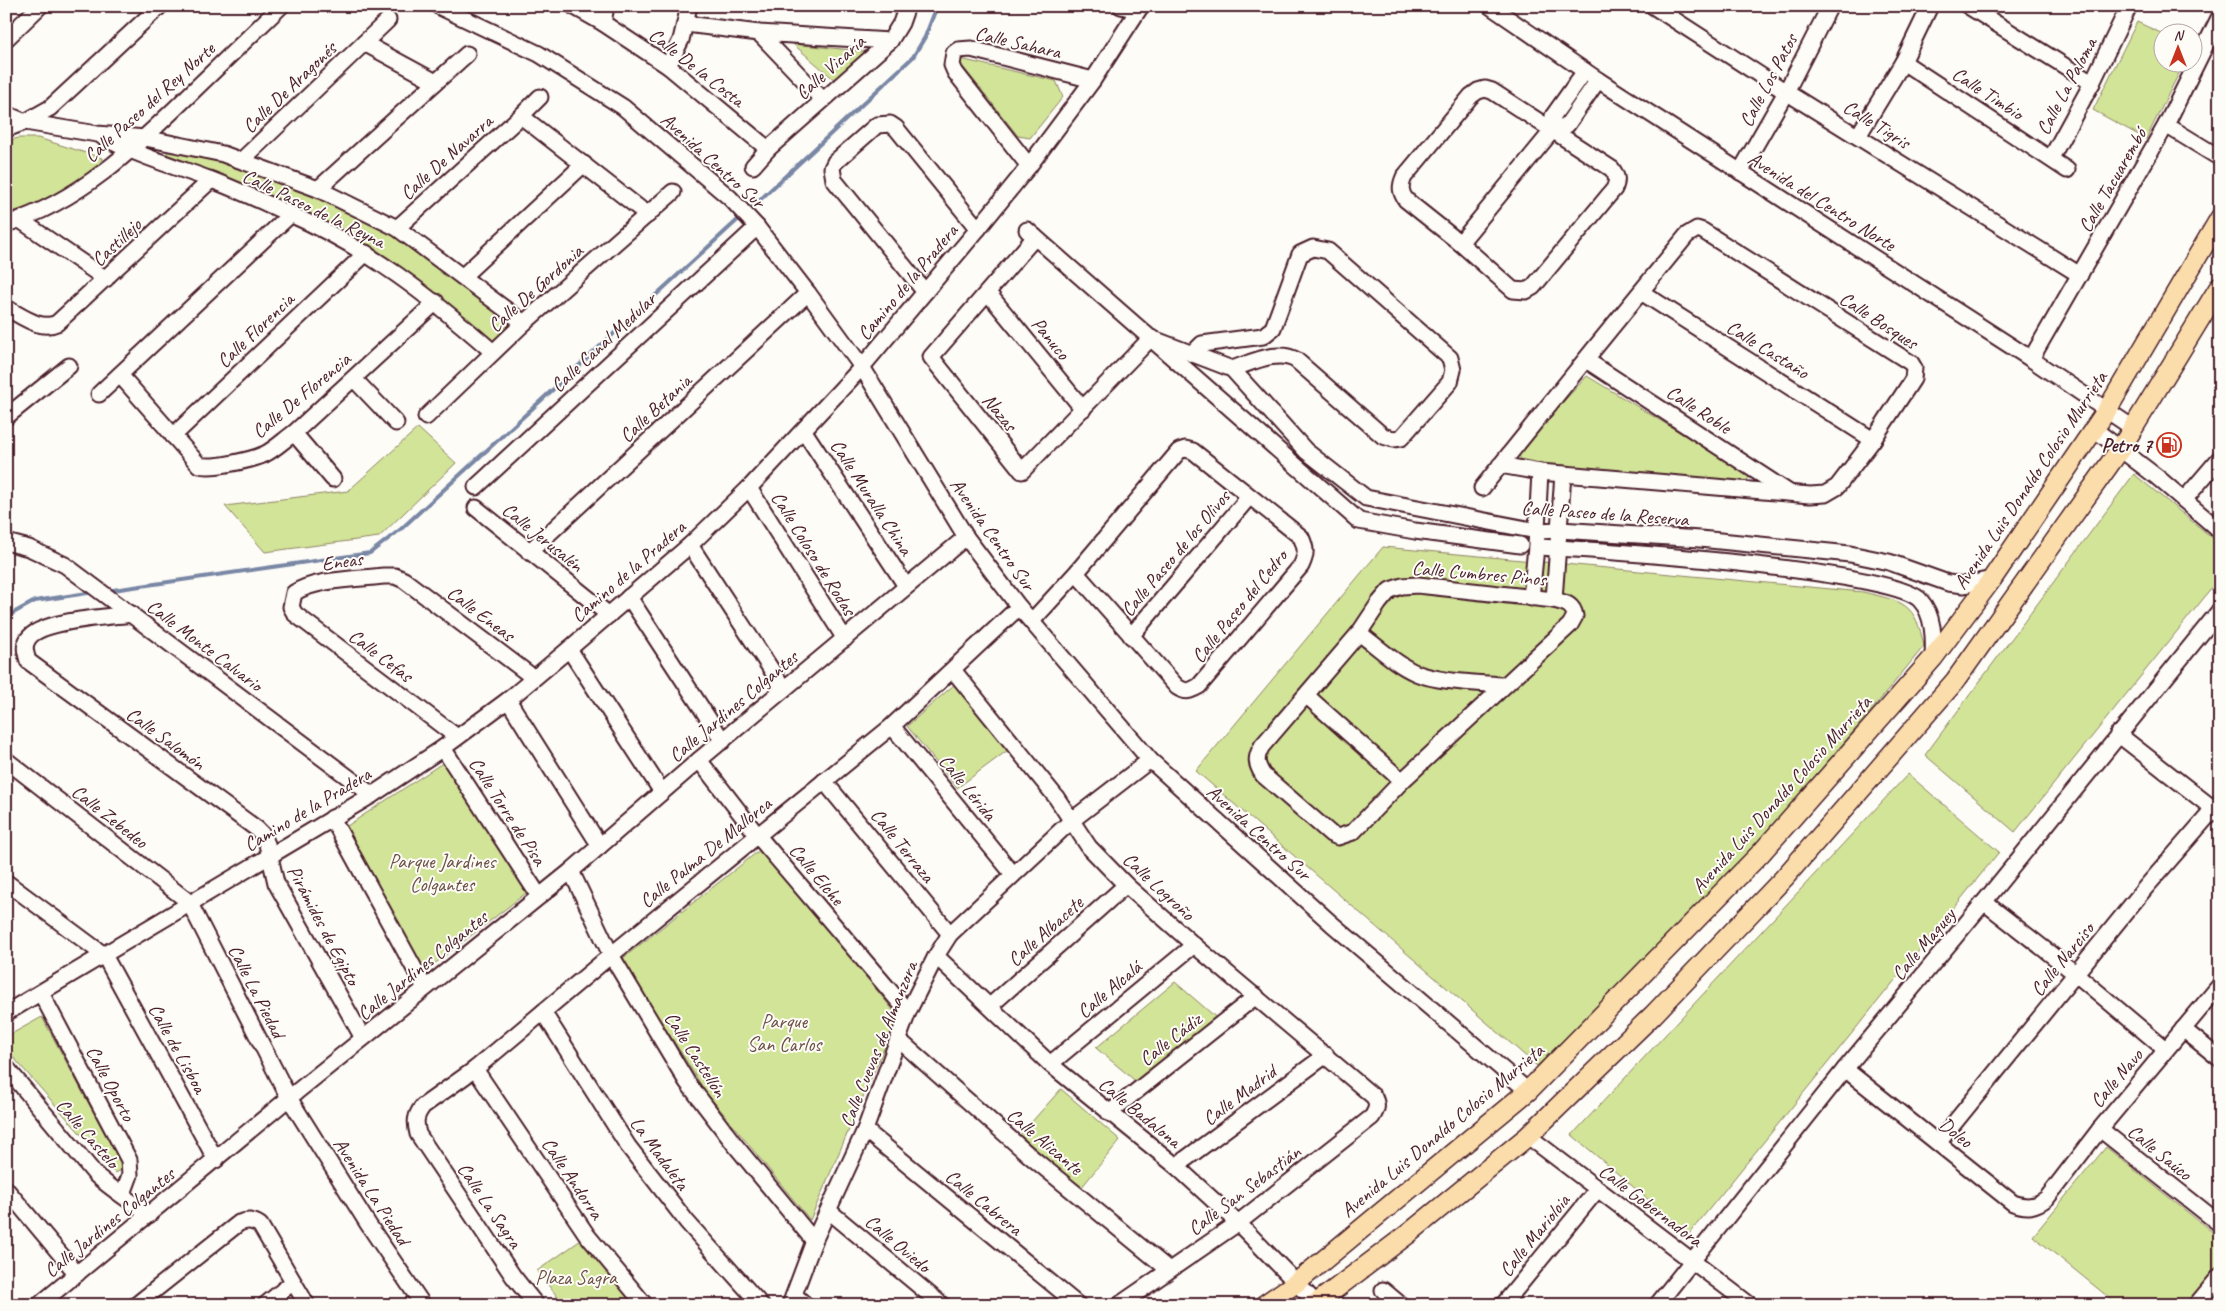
<svg xmlns="http://www.w3.org/2000/svg" width="2226" height="1311" viewBox="0 0 2226 1311" font-family="Caveat,sans-serif">
  <style>
    .green { fill: #d2e498; stroke: #8e8262 }
    .lines { fill: none; stroke-linecap: round; stroke-linejoin: round }
    .stream { stroke: #7987a5; stroke-width: 4 }
    .minor-casing { stroke: #4a1f2b; stroke-width: 19 }
    .major-casing { stroke: #4a1f2b; stroke-width: 22 }
    .minor { stroke: #fdfcf7; stroke-width: 15 }
    .major { stroke: #fbddab; stroke-width: 19 }
    .labels { text-anchor: middle; stroke-width: 4; stroke-linejoin: round; paint-order: stroke }
    .street-label { font-size: 20px; fill: #4a1f2b; stroke: #fdfcf7 }
    .poi-label { font-size: 20px; font-weight: bold; fill: #4a1f2b; stroke: #fdfcf7; text-anchor: end }
    .park-label { font-size: 20px; fill: #6c5046; stroke: #fdfcf7 }
  </style>
  <rect width="100%" height="100%" fill="#fdfcf7"/>
  <filter id="ink" filterUnits="userSpaceOnUse"><feTurbulence type="fractalNoise" baseFrequency=".02" numOctaves="2"/><feDisplacementMap in="SourceGraphic" scale="10" xChannelSelector="R" yChannelSelector="G"/><feConvolveMatrix kernelMatrix="1 2 1 2 8 2 1 2 1" color-interpolation-filters="sRGB"/></filter>
  <g filter="url(#ink)">
    <g class="green">
      <path d="M2137,22L2163,34L2164,62L2184,63L2146,139L2093,110Z"/>
      <path d="M793,44L870,52L837,82Z"/>
      <path d="M956,58L1056,81L1063,97L1030,138L1018,136Z"/>
      <path d="M19,138H38L102,158L100,165L88,178L32,208L6,212V141Z"/>
      <path d="M168,150L211,158L255,170L389,231L458,277L516,327L495,346L414,277L371,250L165,161Z"/>
      <path d="M1587,376L1750,475L1746,482L1522,464L1518,451Z"/>
      <path d="M418,428L456,463L379,537L265,552L225,506L348,491Z"/>
      <path d="M2134,474L2220,544V578L2015,832L1925,755Z"/>
      <path d="M1383,547L1863,592C1904,602 1915,602 1924,646L1871,711L1735,869L1537,1066L1196,771Z"/>
      <path d="M955,684L1008,750L957,788L907,726Z"/>
      <path d="M444,762L530,890L424,972L347,826Z"/>
      <path d="M1908,774L1999,852L1689,1234L1572,1135Z"/>
      <path d="M761,849L898,1016L810,1220L705,1091L622,959Z"/>
      <path d="M1175,982L1219,1020L1139,1084L1096,1048Z"/>
      <path d="M42,1017L124,1169L115,1173L6,1049V1037Z"/>
      <path d="M1061,1089L1120,1140L1081,1188L1020,1135Z"/>
      <path d="M2106,1147L2220,1238V1263L2185,1305H2118L2033,1236Z"/>
      <path d="M581,1240L632,1302L628,1305H564L537,1271Z"/>
    </g>
    <g class="lines">
      <g class="stream">
        <path d="M747,212L913,57L925,37L937,6"/>
        <path d="M106,591L370,553L401,529L742,216"/>
        <path d="M6,617L35,601L94,592"/>
      </g>
      <defs>
        <g id="minor">
          <path d="M438,6L539,54L623,107L730,198L757,227L808,293L862,367L966,537L1019,607L1150,760L1332,924L1528,1091"/>
          <path d="M573,6L603,23L668,66L768,149"/>
          <path d="M1121,6L1138,10"/>
          <path d="M1490,6L1598,80L2031,359L2133,428"/>
          <path d="M1653,6L1786,92L2080,275"/>
          <path d="M1968,6L2092,83"/>
          <path d="M603,23L606,6"/>
          <path d="M686,24L759,33L890,41"/>
          <path d="M759,33L823,100"/>
          <path d="M6,39L40,6"/>
          <path d="M364,43L436,82"/>
          <path d="M1903,62L2067,170"/>
          <path d="M668,66L681,40L689,6"/>
          <path d="M1485,89L1492,91L1612,169C1617,176 1618,181 1614,189L1533,287L1526,291L1513,290L1460,243L1406,200C1400,192 1400,186 1404,177L1471,96L1478,91Z"/>
          <path d="M6,114L25,122L97,134L145,138L223,154L318,189L397,228L524,323"/>
          <path d="M521,116L648,215"/>
          <path d="M2166,125L2220,158"/>
          <path d="M6,129L25,122L50,108L160,6"/>
          <path d="M1552,131L1553,116L1585,71"/>
          <path d="M1858,136L1903,62L1930,6"/>
          <path d="M103,137C137,155 173,166 209,179C236,189 263,202 290,214C370,249 428,295 493,352"/>
          <path d="M2051,158L2092,83L2129,6"/>
          <path d="M242,160L388,20"/>
          <path d="M753,166L768,149L890,41L901,23L907,6"/>
          <path d="M1029,166L955,72L952,65L954,53L958,50L971,49L1093,80"/>
          <path d="M1740,172L1786,92L1830,6"/>
          <path d="M318,189L467,54"/>
          <path d="M20,220L106,279"/>
          <path d="M6,224C79,202 135,148 188,96C219,66 250,36 281,6"/>
          <path d="M397,228L521,116L540,97"/>
          <path d="M1027,230L1359,521L1415,531L1520,545"/>
          <path d="M1035,237L931,357L1022,471L1151,338"/>
          <path d="M1460,243L1552,131L1567,125L1598,80"/>
          <path d="M463,276L584,164"/>
          <path d="M925,292L834,180L832,168L835,162L877,125L890,124L896,128L978,229"/>
          <path d="M1641,292L1873,440"/>
          <path d="M988,293L1083,409"/>
          <path d="M6,308C22,316 40,331 57,323L211,180"/>
          <path d="M1151,338L1232,369L1306,451L1366,498L1537,531L1560,530L1700,539L1850,554L1889,562L1948,583L1964,585L1992,579"/>
          <path d="M1192,354L1202,344L1263,336L1273,328L1300,254L1313,248L1328,251L1450,358L1453,370L1450,382L1401,438L1393,439L1383,436L1296,360C1277,349 1251,363 1232,369"/>
          <path d="M2031,359L2166,125L2220,16"/>
          <path d="M1586,360L1788,492"/>
          <path d="M120,375L199,465C212,469 252,460 265,454C275,449 284,440 294,433L436,302"/>
          <path d="M354,379L396,423"/>
          <path d="M99,394L291,214"/>
          <path d="M6,417L69,366"/>
          <path d="M426,417L524,323L673,192"/>
          <path d="M2094,429L2157,477L2220,531"/>
          <path d="M804,431L906,586"/>
          <path d="M294,433L333,479"/>
          <path d="M173,436L366,253"/>
          <path d="M476,487L757,227"/>
          <path d="M749,488L845,639"/>
          <path d="M1482,488C1550,403 1618,319 1687,235L1697,229L1703,231L1911,363L1914,368L1913,379L1873,440L1837,487L1825,494L1810,495L1540,472L1500,465"/>
          <path d="M2184,500L2220,458"/>
          <path d="M476,508L609,615"/>
          <path d="M6,542L29,548L65,565L372,795"/>
          <path d="M690,545L784,689"/>
          <path d="M1536,547C1591,549 1893,570 1920,600C1934,615 1934,639 1933,658"/>
          <path d="M529,552L808,293"/>
          <path d="M1418,585L1554,600C1565,603 1573,604 1575,616L1570,625L1402,781L1353,832L1338,837L1331,834L1263,775C1256,764 1255,758 1262,746L1359,633L1379,603L1390,590L1402,586Z"/>
          <path d="M629,597L723,741"/>
          <path d="M1531,598L1536,547L1540,472"/>
          <path d="M1554,600L1563,474"/>
          <path d="M132,614C109,617 40,620 28,639C23,647 26,653 28,661L257,829L263,835L267,844L276,883L363,1038"/>
          <path d="M1032,621L1076,573L1179,451L1185,449L1193,451L1301,537C1306,548 1307,554 1301,566L1199,686C1190,691 1186,693 1177,687L1076,573"/>
          <path d="M1359,633C1377,646 1395,664 1416,673C1437,682 1479,683 1503,685"/>
          <path d="M1131,636L1249,497"/>
          <path d="M569,649L662,792"/>
          <path d="M953,670L1056,797L1089,847L1126,885L1194,945L1374,1097C1378,1105 1377,1109 1372,1117L1238,1223L1119,1305"/>
          <path d="M1307,696L1402,781"/>
          <path d="M508,700L600,846"/>
          <path d="M892,726L1013,874"/>
          <path d="M2118,734L2220,814"/>
          <path d="M457,737L295,614L291,607L294,593C315,579 358,579 384,576H395L404,580L534,678"/>
          <path d="M443,748L539,896"/>
          <path d="M6,760L189,902L289,1098L368,1224L423,1305"/>
          <path d="M699,760L758,836L908,1012"/>
          <path d="M824,781L950,934"/>
          <path d="M332,818L425,988"/>
          <path d="M571,871L611,955L687,1082L735,1145L814,1241"/>
          <path d="M6,882L104,955L216,1160"/>
          <path d="M1984,902L2076,974L2165,1049"/>
          <path d="M936,956L1050,1064L1176,1166L1238,1223L1316,1303"/>
          <path d="M41,993L129,1160L130,1175L123,1194"/>
          <path d="M990,1006L1126,885"/>
          <path d="M543,1012L628,1146L687,1222L761,1305"/>
          <path d="M6,1013L372,795L443,748L508,700L569,649L690,545L749,488L862,367L978,229L1029,166L1093,80L1141,6"/>
          <path d="M2183,1029L2220,1059"/>
          <path d="M899,1040L1030,1156L1169,1270"/>
          <path d="M1050,1064L1194,945"/>
          <path d="M6,1067L95,1174C111,1189 131,1201 149,1215"/>
          <path d="M475,1069L587,1235L645,1305"/>
          <path d="M1845,1069L2013,1203C2027,1208 2035,1207 2047,1198L2100,1129L2220,985"/>
          <path d="M1109,1113L1256,996"/>
          <path d="M2100,1129L2220,1224"/>
          <path d="M865,1130L1078,1305"/>
          <path d="M1528,1136L1750,1305"/>
          <path d="M1938,1143L2146,887L2220,802"/>
          <path d="M1176,1166L1326,1055"/>
          <path d="M6,1189L77,1274"/>
          <path d="M829,1211L942,1305"/>
          <path d="M1383,1290L1401,1305"/>
          <path d="M794,1295L806,1305"/>
          <path d="M39,1305L289,1098L571,871L699,760L966,537"/>
          <path d="M136,1305L239,1223C247,1220 252,1220 260,1225L307,1305"/>
          <path d="M265,1305L293,1282"/>
          <path d="M536,1305L513,1276L418,1134C415,1122 415,1116 423,1106L475,1069L611,955L892,726L1019,607"/>
          <path d="M790,1305L814,1241L865,1130L908,1012L936,956L950,934L1071,821L1150,760"/>
          <path d="M1503,1305L1597,1190"/>
          <path d="M1657,1305L1845,1069L1984,902L2220,610"/>
          <path d="M2196,1305L2220,1276"/>
        </g>
        <g id="major">
          <path d="M1264,1305L1296,1283L1528,1091L1761,853L1933,658L1992,579L2107,410L2220,218"/>
          <path d="M1314,1305L1408,1234L1528,1136L1653,1015L1784,878L1955,681L2121,448L2220,286"/>
        </g>
      </defs>
      <use href="#minor" class="minor-casing"/>
      <use href="#major" class="major-casing"/>
      <use href="#minor" class="minor"/>
      <use href="#major" class="major"/>
    </g>
  </g>
  <defs>
    <symbol id="fuel-ring" viewBox="-11 -11 22 22"><circle r="9.5" fill="#fdfcf7" stroke="#c8321e" stroke-width="1.5"/><path d="M-5.5-6h7V0h2V4h1.3V-2.5L3-4.5l.8-.8L6-3V5H2.5V1h-1V6h-7ZM-4.2-4.7v3.2H.2V-4.7Z" fill="#c8321e"/></symbol>
  </defs>
  <g fill-rule="evenodd">
    <use href="#fuel-ring" x="2155" y="431" width="28" height="28"/>
  </g>
  <g class="labels">
    <g class="street-label">
      <text transform="translate(1018 42) rotate(13)" y="7">Calle Sahara</text>
      <text transform="translate(697 67) rotate(38)" y="7">Calle De la Costa</text>
      <text transform="translate(830 67) rotate(-42)" y="7">Calle Vicaría</text>
      <text transform="translate(1768 80) rotate(-62)" y="7">Calle Los Patos</text>
      <text transform="translate(2066 86) rotate(-62)" y="7">Calle La Paloma</text>
      <text transform="translate(289 87) rotate(-44)" y="7">Calle De Aragonés</text>
      <text transform="translate(1988 93) rotate(33)" y="7">Calle Timbio</text>
      <text transform="translate(149 102) rotate(-42)" y="7">Calle Paseo del Rey Norte</text>
      <text transform="translate(1877 124) rotate(32)" y="7">Calle Tigris</text>
      <text transform="translate(446 157) rotate(-42)" y="7">Calle De Navarra</text>
      <text transform="translate(713 160) rotate(42)" y="7">Avenida Centro Sur</text>
      <text transform="translate(2112 180) rotate(-60)" y="7">Calle Tacuarembó</text>
      <text transform="translate(1822 201) rotate(32)" y="7">Avenida del Centro Norte</text>
      <text transform="translate(314 208) rotate(26)" y="7">Calle Paseo de la Reyna</text>
      <text transform="translate(116 242) rotate(-43)" y="7">Castillejo</text>
      <text transform="translate(907 282) rotate(-50)" y="7">Camino de la Pradera</text>
      <text transform="translate(535 288) rotate(-42)" y="7">Calle De Gordonia</text>
      <text transform="translate(1879 320) rotate(33)" y="7">Calle Bosques</text>
      <text transform="translate(255 330) rotate(-44)" y="7">Calle Florencia</text>
      <text transform="translate(1051 338) rotate(51)" y="7">Panuco</text>
      <text transform="translate(603 342) rotate(-43)" y="7">Calle Canal Medular</text>
      <text transform="translate(1768 349) rotate(32)" y="7">Calle Castaño</text>
      <text transform="translate(301 395) rotate(-40)" y="7">Calle De Florencia</text>
      <text transform="translate(655 408) rotate(-43)" y="7">Calle Betania</text>
      <text transform="translate(1699 409) rotate(33)" y="7">Calle Roble</text>
      <text transform="translate(1000 412) rotate(51)" y="7">Nazas</text>
      <text transform="translate(2030 480) rotate(-56)" y="7">Avenida Luis Donaldo Colosio Murrieta</text>
      <text transform="translate(872 497) rotate(57)" y="7">Calle Muralla China</text>
      <text transform="translate(1605 513) rotate(4)" y="7">Calle Paseo de la Reserva</text>
      <text transform="translate(993 534) rotate(55)" y="7">Avenida Centro Sur</text>
      <text transform="translate(543 537) rotate(39)" y="7">Calle Jerusalén</text>
      <text transform="translate(814 553) rotate(58)" y="7">Calle Coloso de Rodas</text>
      <text transform="translate(1175 553) rotate(-50)" y="7">Calle Paseo de los Olivos</text>
      <text transform="translate(342 561) rotate(-8)" y="7">Eneas</text>
      <text transform="translate(628 571) rotate(-41)" y="7">Camino de la Pradera</text>
      <text transform="translate(1479 573) rotate(5)" y="7">Calle Cumbres Pinos</text>
      <text transform="translate(1239 606) rotate(-51)" y="7">Calle Paseo del Cedro</text>
      <text transform="translate(481 613) rotate(37)" y="7">Calle Eneas</text>
      <text transform="translate(205 645) rotate(37)" y="7">Calle Monte Calvario</text>
      <text transform="translate(381 655) rotate(37)" y="7">Calle Cefas</text>
      <text transform="translate(733 706) rotate(-40)" y="7">Calle Jardines Colgantes</text>
      <text transform="translate(166 738) rotate(36)" y="7">Calle Salomón</text>
      <text transform="translate(968 787) rotate(51)" y="7">Calle Lérida</text>
      <text transform="translate(1781 794) rotate(-48)" y="7">Avenida Luis Donaldo Colosio Murrieta</text>
      <text transform="translate(307 809) rotate(-31)" y="7">Camino de la Pradera</text>
      <text transform="translate(508 811) rotate(57)" y="7">Calle Torre de Pisa</text>
      <text transform="translate(110 816) rotate(38)" y="7">Calle Zebedeo</text>
      <text transform="translate(1259 832) rotate(42)" y="7">Avenida Centro Sur</text>
      <text transform="translate(903 845) rotate(51)" y="7">Calle Terraza</text>
      <text transform="translate(705 852) rotate(-39)" y="7">Calle Palma De Mallorca</text>
      <text transform="translate(817 874) rotate(50)" y="7">Calle Elche</text>
      <text transform="translate(1159 886) rotate(43)" y="7">Calle Logroño</text>
      <text transform="translate(324 925) rotate(62)" y="7">Pirámides de Egipto</text>
      <text transform="translate(1045 931) rotate(-42)" y="7">Calle Albacete</text>
      <text transform="translate(1923 944) rotate(-50)" y="7">Calle Maguey</text>
      <text transform="translate(2062 959) rotate(-51)" y="7">Calle Narciso</text>
      <text transform="translate(422 965) rotate(-39)" y="7">Calle Jardines Colgantes</text>
      <text transform="translate(1109 989) rotate(-40)" y="7">Calle Alcalá</text>
      <text transform="translate(257 991) rotate(63)" y="7">Calle La Piedad</text>
      <text transform="translate(1170 1039) rotate(-38)" y="7">Calle Cádiz</text>
      <text transform="translate(878 1044) rotate(-68)" y="7">Calle Cuevas de Almanzora</text>
      <text transform="translate(178 1048) rotate(61)" y="7">Calle de Lisboa</text>
      <text transform="translate(696 1054) rotate(57)" y="7">Calle Castellón</text>
      <text transform="translate(2116 1078) rotate(-50)" y="7">Calle Navo</text>
      <text transform="translate(111 1083) rotate(62)" y="7">Calle Oporto</text>
      <text transform="translate(1239 1095) rotate(-37)" y="7">Calle Madrid</text>
      <text transform="translate(1140 1112) rotate(39)" y="7">Calle Badalona</text>
      <text transform="translate(1442 1130) rotate(-40)" y="7">Avenida Luis Donaldo Colosio Murrieta</text>
      <text transform="translate(1956 1132) rotate(38)" y="7">Doleo</text>
      <text transform="translate(88 1133) rotate(49)" y="7">Calle Castelo</text>
      <text transform="translate(1045 1141) rotate(40)" y="7">Calle Alicante</text>
      <text transform="translate(2160 1152) rotate(39)" y="7">Calle Saúco</text>
      <text transform="translate(660 1153) rotate(54)" y="7">La Madaleta</text>
      <text transform="translate(573 1178) rotate(56)" y="7">Calle Andorra</text>
      <text transform="translate(1244 1190) rotate(-37)" y="7">Calle San Sebastián</text>
      <text transform="translate(372 1191) rotate(57)" y="7">Avenida La Piedad</text>
      <text transform="translate(984 1202) rotate(39)" y="7">Calle Cabrera</text>
      <text transform="translate(490 1205) rotate(56)" y="7">Calle La Sagra</text>
      <text transform="translate(1651 1205) rotate(37)" y="7">Calle Gobernadora</text>
      <text transform="translate(109 1222) rotate(-39)" y="7">Calle Jardines Colgantes</text>
      <text transform="translate(1534 1235) rotate(-51)" y="7">Calle Marioloia</text>
      <text transform="translate(898 1243) rotate(40)" y="7">Calle Oviedo</text>
    </g>
    <g class="poi-label">
      <text x="2152" y="452">Petro 7</text>
    </g>
    <g class="park-label">
      <text x="442" y="868">Parque Jardines<tspan x="442" dy="23">Colgantes</tspan></text>
      <text x="784" y="1028">Parque<tspan x="784" dy="23">San Carlos</tspan></text>
      <text x="576" y="1284">Plaza Sagra</text>
    </g>
  </g>
  <rect width="2226" height="1311" fill="none" stroke="#fdfcf7" stroke-width="25"/>
  <rect x="12" y="12" width="2201" height="1286" fill="none" stroke="#4a1f2b" stroke-width="2" filter="url(#ink)"/>
  <g transform="translate(2178 48)"><circle r="24" fill="#fdfcf7" stroke="#b5a4a5"/>
  <path d="M0-4L9 19L0 12L-9 19Z" fill="#c8321e"/>
  <text y="-8" font-size="14" font-weight="bold" text-anchor="middle" fill="#4a1f2b">N</text>
  </g>
</svg>
